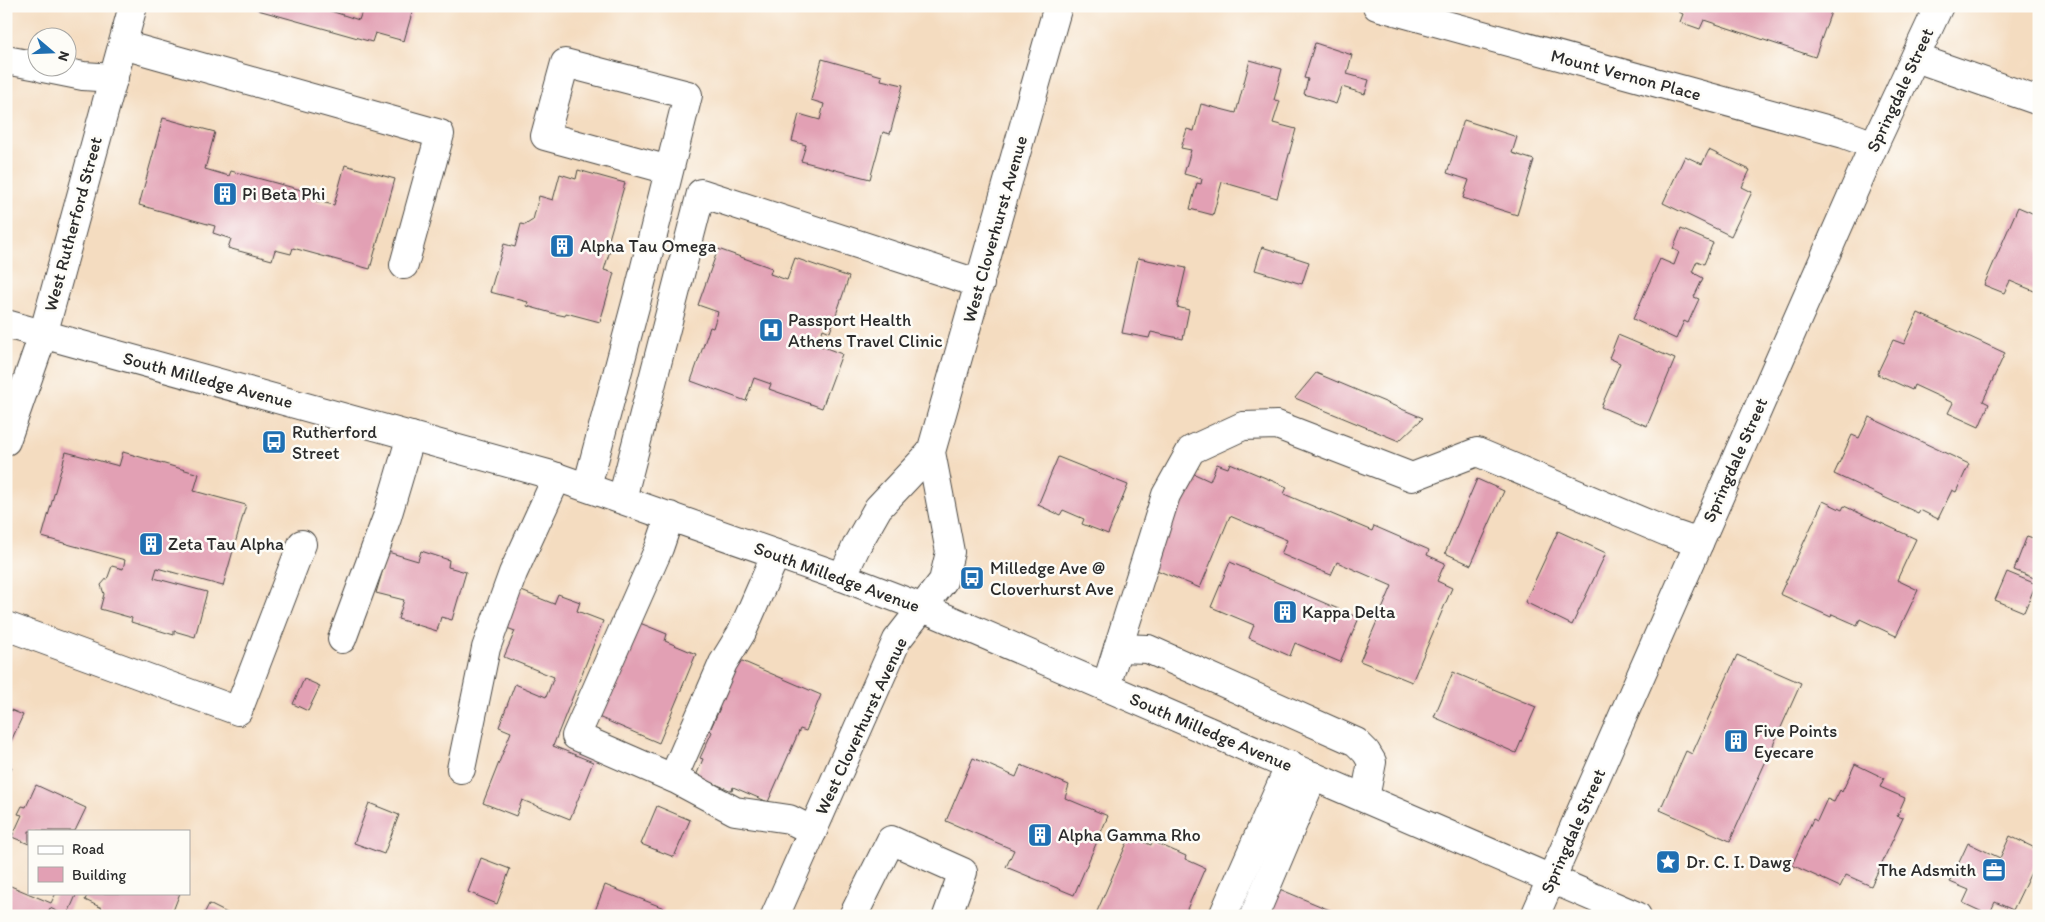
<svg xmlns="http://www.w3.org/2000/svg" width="2045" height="922" viewBox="0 0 2045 922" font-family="Itim,sans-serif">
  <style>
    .building { fill: #e2a0b4 }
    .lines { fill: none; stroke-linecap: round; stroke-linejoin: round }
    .minor-casing { stroke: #494641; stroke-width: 30 }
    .major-casing { stroke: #494641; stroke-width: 30 }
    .minor { stroke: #fff; stroke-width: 28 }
    .major { stroke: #fff; stroke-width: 28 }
    .labels { text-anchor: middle; stroke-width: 5; stroke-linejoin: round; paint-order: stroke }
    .street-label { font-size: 18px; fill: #2b2b2b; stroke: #fdfcf7 }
    .poi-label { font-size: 18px; fill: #2b2b2b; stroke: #fdfcf7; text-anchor: start }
  </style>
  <rect width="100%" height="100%" fill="#fdfcf7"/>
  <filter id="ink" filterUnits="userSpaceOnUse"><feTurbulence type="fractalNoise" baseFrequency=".02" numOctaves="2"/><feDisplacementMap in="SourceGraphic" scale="10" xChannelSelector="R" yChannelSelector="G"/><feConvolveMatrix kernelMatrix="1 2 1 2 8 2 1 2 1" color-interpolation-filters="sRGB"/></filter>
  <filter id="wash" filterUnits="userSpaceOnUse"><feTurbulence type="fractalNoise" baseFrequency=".0096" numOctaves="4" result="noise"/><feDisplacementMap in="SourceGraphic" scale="20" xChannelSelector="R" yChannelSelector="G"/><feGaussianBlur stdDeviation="1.12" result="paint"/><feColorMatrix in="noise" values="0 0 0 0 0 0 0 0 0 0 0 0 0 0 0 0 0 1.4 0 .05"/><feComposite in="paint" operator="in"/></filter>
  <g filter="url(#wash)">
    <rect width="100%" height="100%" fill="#f4dcc0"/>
    <g id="blocks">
      <g class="building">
        <path d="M259,6H315L359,20L364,6H414L404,41L375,33L372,42L258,10Z"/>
        <path d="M1681,6H1825L1832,9L1815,57L1704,20L1700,29L1680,22L1683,14L1679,12Z"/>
        <path d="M1315,43L1352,55L1347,74L1369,80L1365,94L1342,87L1336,104L1304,94L1308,79L1304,78Z"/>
        <path d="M822,59L882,76L881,80L903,85L890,134L883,132L870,179L801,161L806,145L792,141L799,114L820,120L824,104L811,100Z"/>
        <path d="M1250,60L1282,69L1274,100L1280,101L1273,123L1296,129L1277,198L1222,182L1213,215L1190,209L1197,183L1201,184L1202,179L1184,174L1191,150L1181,148L1187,129L1194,131L1201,104L1236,113Z"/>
        <path d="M6,89L10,90L7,101L6,100Z"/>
        <path d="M163,118L215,132L205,169L229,176L231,171L309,192L307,198L316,201L334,205L345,165L395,179L370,269L293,248L291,254L275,250L272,260L228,248L231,239L213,233L215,226L139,205Z"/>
        <path d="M1464,120L1517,137L1512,153L1534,160L1517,215L1463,198L1469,180L1447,173Z"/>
        <path d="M1709,150L1750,170L1742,187L1752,192L1731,236L1663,203L1685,156L1702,164Z"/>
        <path d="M578,170L625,183L607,246L611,247L604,270L614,273L600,322L566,313L565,316L555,314L527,306L528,302L490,292L504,244L515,247L521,224L525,225L533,220L539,196L553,200L560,174L576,179Z"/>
        <path d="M2018,207L2039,216V293L2010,281L2004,293L1984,285Z"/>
        <path d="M1681,229L1713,243L1704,264L1697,261L1692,272L1703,278L1694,297L1699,299L1688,323L1684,321L1676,339L1633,319L1660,259L1674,265L1679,252L1673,249Z"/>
        <path d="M1262,247L1309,262L1302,284L1255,270Z"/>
        <path d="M718,249L772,268L770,274L787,280L795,258L849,277L830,332L823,329L818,345L842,354L822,408L769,389L771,384L754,378L746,401L691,381L710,327L713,328L718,312L698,305Z"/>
        <path d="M1138,258L1186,268L1177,307L1189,310L1183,339L1151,332L1149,338L1122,333Z"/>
        <path d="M1918,313L2005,353L1983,401L1989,404L1979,427L1948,413L1953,403L1914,385L1912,390L1877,374L1893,340L1904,344Z"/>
        <path d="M1618,335L1675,359L1647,426L1601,407L1620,363L1609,358Z"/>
        <path d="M1316,373L1423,418L1399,441L1295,398Z"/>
        <path d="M1869,417L1969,464L1956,492L1952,490L1938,519L1920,510L1918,513L1834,474L1852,435L1859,438Z"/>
        <path d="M66,452L119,466L123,452L199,474L194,491L246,505L223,586L157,568L154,578L207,592L195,637L174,631V635L131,622L132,618L100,609L104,594L101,585L108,577L112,566L123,569L125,560L42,537Z"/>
        <path d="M1058,457L1128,485L1108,534L1082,524L1084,519L1063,510L1060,515L1038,505Z"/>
        <path d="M1230,463L1287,487L1284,494L1372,531L1374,526L1427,549L1429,550L1427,555L1445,563L1437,581L1452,588L1412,682L1360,661L1392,586L1337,562L1331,575L1309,566L1281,554L1287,540L1230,516L1200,588L1147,566L1188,471L1210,481L1217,464L1228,468Z"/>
        <path d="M1477,479L1504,491L1471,565L1445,553Z"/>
        <path d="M1823,501L1842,510L1844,506L1916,539L1897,580L1918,590L1896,636L1860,619L1857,625L1832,614L1831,617L1780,594Z"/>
        <path d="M1558,531L1606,553L1572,625L1525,602Z"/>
        <path d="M2027,536L2039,540V580L2014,570Z"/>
        <path d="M421,551L449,560L448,567L466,572L452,620L441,617L437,631L398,619L404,600L376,593L388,552L418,561Z"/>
        <path d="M1230,562L1359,618L1340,662L1295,643L1290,656L1249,638L1254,625L1211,607Z"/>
        <path d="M2007,572L2036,584L2024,612L1995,600Z"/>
        <path d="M514,588L554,604L558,594L580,602L577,611L603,621L553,746L593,762L570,819L522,800L516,816L483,803L511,732L499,727L515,684L546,697L554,677L504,657L515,631L499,625Z"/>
        <path d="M635,621L667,634L665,641L696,654L659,743L596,716Z"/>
        <path d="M1737,655L1801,683L1730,841L1660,810L1686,751L1692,754Z"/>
        <path d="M735,658L821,695L806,731L800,729L768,802L733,787L732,791L696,776L703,759L700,758L712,732L710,730L720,708L714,705Z"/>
        <path d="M1453,672L1536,707L1516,753L1434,717Z"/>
        <path d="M304,679L320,686L308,711L293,704Z"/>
        <path d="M6,708L23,715L6,752Z"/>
        <path d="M973,758L1016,777L1021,765L1069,785L1065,798L1108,816L1074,895L1006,867L1014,850L946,821Z"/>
        <path d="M1855,764L1884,778L1880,787L1905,798L1897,816L1903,818L1871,886L1846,875L1840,887L1792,865L1813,819L1817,821L1827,799L1834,802L1840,790L1842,792Z"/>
        <path d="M6,765L12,767L6,780Z"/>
        <path d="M36,785L86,808L75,831H29V844L12,837L22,815L18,814L22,806L26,807Z"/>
        <path d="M369,803L399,815L384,854L354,843Z"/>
        <path d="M657,806L690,820L674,857L641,844Z"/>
        <path d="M1130,836L1151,845L1152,841L1186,856L1185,859L1205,868L1184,916H1095Z"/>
        <path d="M2010,836L2039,850V856L2013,910L1995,902L1989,915L1963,903L1969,890L1950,882L1968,843L2000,858Z"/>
        <path d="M481,858L510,869L497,904L468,892Z"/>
        <path d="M6,884L51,903L56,893H77L67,916L50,908L46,916H14L6,912Z"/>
        <path d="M605,885L664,908L661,916H593Z"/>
        <path d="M1277,888L1344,916H1265Z"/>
        <path d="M88,893H180L171,916H104L100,914L102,908L85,900Z"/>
        <path d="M209,904L233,916H203Z"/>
      </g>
    </g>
  </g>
  <g filter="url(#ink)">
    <use href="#blocks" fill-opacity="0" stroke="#494641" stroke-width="1"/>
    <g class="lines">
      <defs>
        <g id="minor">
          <path d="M1377,6L1844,134L1874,145"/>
          <path d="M123,45L440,134L404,265"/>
          <path d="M1916,58L2039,101"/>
          <path d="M6,60L38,66"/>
          <path d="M43,68L83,76L114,78"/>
          <path d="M6,441L43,335L133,6"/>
          <path d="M587,487L637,299L688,95L565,63L545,136L669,170"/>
          <path d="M622,499L701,193L980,284"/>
          <path d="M670,516L659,548L576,736L677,780L735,811L789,819L813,831"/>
          <path d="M842,577L857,545L878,508L931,452"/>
          <path d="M6,626L238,711L302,544"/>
          <path d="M342,639L387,517L411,436"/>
          <path d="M1118,648L1148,649L1356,742L1366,752L1372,762L1365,798"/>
          <path d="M1106,686L1166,495L1191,450L1243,426L1277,425L1412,477L1477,452L1667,532L1699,543"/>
          <path d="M461,769L486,648L513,573L557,477"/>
          <path d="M673,778L723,663L742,632L776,554"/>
          <path d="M775,916L897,640L943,581L950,552L931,452L1058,6"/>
          <path d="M853,916L891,840L963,872L947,916"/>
          <path d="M1223,916L1290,765"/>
          <path d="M1254,916L1313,776"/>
          <path d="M1535,916L1874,145L1939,6"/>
        </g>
        <path id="major" d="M6,324L548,474L842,577L923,608L1637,916"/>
      </defs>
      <use href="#minor" class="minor-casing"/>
      <use href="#major" class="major-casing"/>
      <use href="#minor" class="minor"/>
      <use href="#major" class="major"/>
    </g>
  </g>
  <defs>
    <symbol id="building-square" viewBox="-11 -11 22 22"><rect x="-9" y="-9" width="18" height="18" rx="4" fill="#1f6fb2" stroke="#fdfcf7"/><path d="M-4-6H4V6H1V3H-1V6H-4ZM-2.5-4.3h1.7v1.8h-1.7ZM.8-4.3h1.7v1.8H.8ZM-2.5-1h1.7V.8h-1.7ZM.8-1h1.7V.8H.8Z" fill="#fff"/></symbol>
    <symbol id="hospital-square" viewBox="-11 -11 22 22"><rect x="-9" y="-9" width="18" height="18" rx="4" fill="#1f6fb2" stroke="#fdfcf7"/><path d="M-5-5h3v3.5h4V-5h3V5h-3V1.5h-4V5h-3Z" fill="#fff"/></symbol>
    <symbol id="bus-square" viewBox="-11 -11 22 22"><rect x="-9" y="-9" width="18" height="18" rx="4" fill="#1f6fb2" stroke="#fdfcf7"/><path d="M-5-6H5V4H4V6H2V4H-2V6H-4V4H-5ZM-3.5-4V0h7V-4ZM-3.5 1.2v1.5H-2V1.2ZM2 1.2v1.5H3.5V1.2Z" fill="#fff"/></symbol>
    <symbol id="sight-square" viewBox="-11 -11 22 22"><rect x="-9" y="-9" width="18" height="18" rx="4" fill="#1f6fb2" stroke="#fdfcf7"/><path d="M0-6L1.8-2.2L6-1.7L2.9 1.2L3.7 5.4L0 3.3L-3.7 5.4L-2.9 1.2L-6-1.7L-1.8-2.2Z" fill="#fff"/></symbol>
    <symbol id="office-square" viewBox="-11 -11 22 22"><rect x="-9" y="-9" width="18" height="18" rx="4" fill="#1f6fb2" stroke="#fdfcf7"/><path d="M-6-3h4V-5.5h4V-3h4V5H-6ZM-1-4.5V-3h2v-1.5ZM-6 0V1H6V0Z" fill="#fff"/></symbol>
  </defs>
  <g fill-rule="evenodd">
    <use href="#building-square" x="211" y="180" width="28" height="28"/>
    <use href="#building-square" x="548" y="232" width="28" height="28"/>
    <use href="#hospital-square" x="757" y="316" width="28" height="28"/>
    <use href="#bus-square" x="260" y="428" width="28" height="28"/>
    <use href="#building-square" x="137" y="530" width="28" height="28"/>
    <use href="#bus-square" x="958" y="564" width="28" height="28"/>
    <use href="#building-square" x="1271" y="598" width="28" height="28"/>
    <use href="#building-square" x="1722" y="727" width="28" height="28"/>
    <use href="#building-square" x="1026" y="821" width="28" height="28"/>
    <use href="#sight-square" x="1654" y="848" width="28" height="28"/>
    <use href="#office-square" x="1980" y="856" width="28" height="28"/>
  </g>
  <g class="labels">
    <g class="street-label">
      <text transform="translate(1626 75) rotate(15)" y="6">Mount Vernon Place</text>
      <text transform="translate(1900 90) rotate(-65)" y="6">Springdale Street</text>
      <text transform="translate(73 224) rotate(-75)" y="6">West Rutherford Street</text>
      <text transform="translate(995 229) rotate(-74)" y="6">West Cloverhurst Avenue</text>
      <text transform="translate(208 380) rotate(15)" y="6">South Milledge Avenue</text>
      <text transform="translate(1735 460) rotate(-66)" y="6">Springdale Street</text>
      <text transform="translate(837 577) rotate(20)" y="6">South Milledge Avenue</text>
      <text transform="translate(861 726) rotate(-65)" y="6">West Cloverhurst Avenue</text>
      <text transform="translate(1211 732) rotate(23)" y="6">South Milledge Avenue</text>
      <text transform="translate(1573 831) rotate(-66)" y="6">Springdale Street</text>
    </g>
    <g class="poi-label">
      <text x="242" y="200">Pi Beta Phi</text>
      <text x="580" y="252">Alpha Tau Omega</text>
      <text x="788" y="326">Passport Health<tspan x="788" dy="21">Athens Travel Clinic</tspan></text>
      <text x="292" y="438">Rutherford<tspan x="292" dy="21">Street</tspan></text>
      <text x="168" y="550">Zeta Tau Alpha</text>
      <text x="990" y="574">Milledge Ave @<tspan x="990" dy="21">Cloverhurst Ave</tspan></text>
      <text x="1302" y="618">Kappa Delta</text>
      <text x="1754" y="737">Five Points<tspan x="1754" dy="21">Eyecare</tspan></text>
      <text x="1058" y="841">Alpha Gamma Rho</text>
      <text x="1686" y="868">Dr. C. I. Dawg</text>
      <text x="1976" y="876" text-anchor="end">The Adsmith</text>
    </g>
  </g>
  <rect width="2045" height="922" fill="none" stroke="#fdfcf7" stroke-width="25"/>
  <rect x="28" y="830" width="162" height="65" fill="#fdfcf7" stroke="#a9a8a5"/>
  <rect x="38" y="846" width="25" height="8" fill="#ffffff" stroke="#a9a8a5"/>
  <text x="72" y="854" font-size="15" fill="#2b2b2b">Road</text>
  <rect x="38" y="867" width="25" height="15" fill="#e2a0b4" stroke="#a9a8a5"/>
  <text x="72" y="880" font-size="15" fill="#2b2b2b">Building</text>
  <g transform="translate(52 52) rotate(109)"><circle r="24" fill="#fdfcf7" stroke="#a9a8a5"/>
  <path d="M0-4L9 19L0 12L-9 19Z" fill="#1f6fb2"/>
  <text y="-8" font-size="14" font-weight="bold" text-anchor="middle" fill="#2b2b2b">N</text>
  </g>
</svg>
